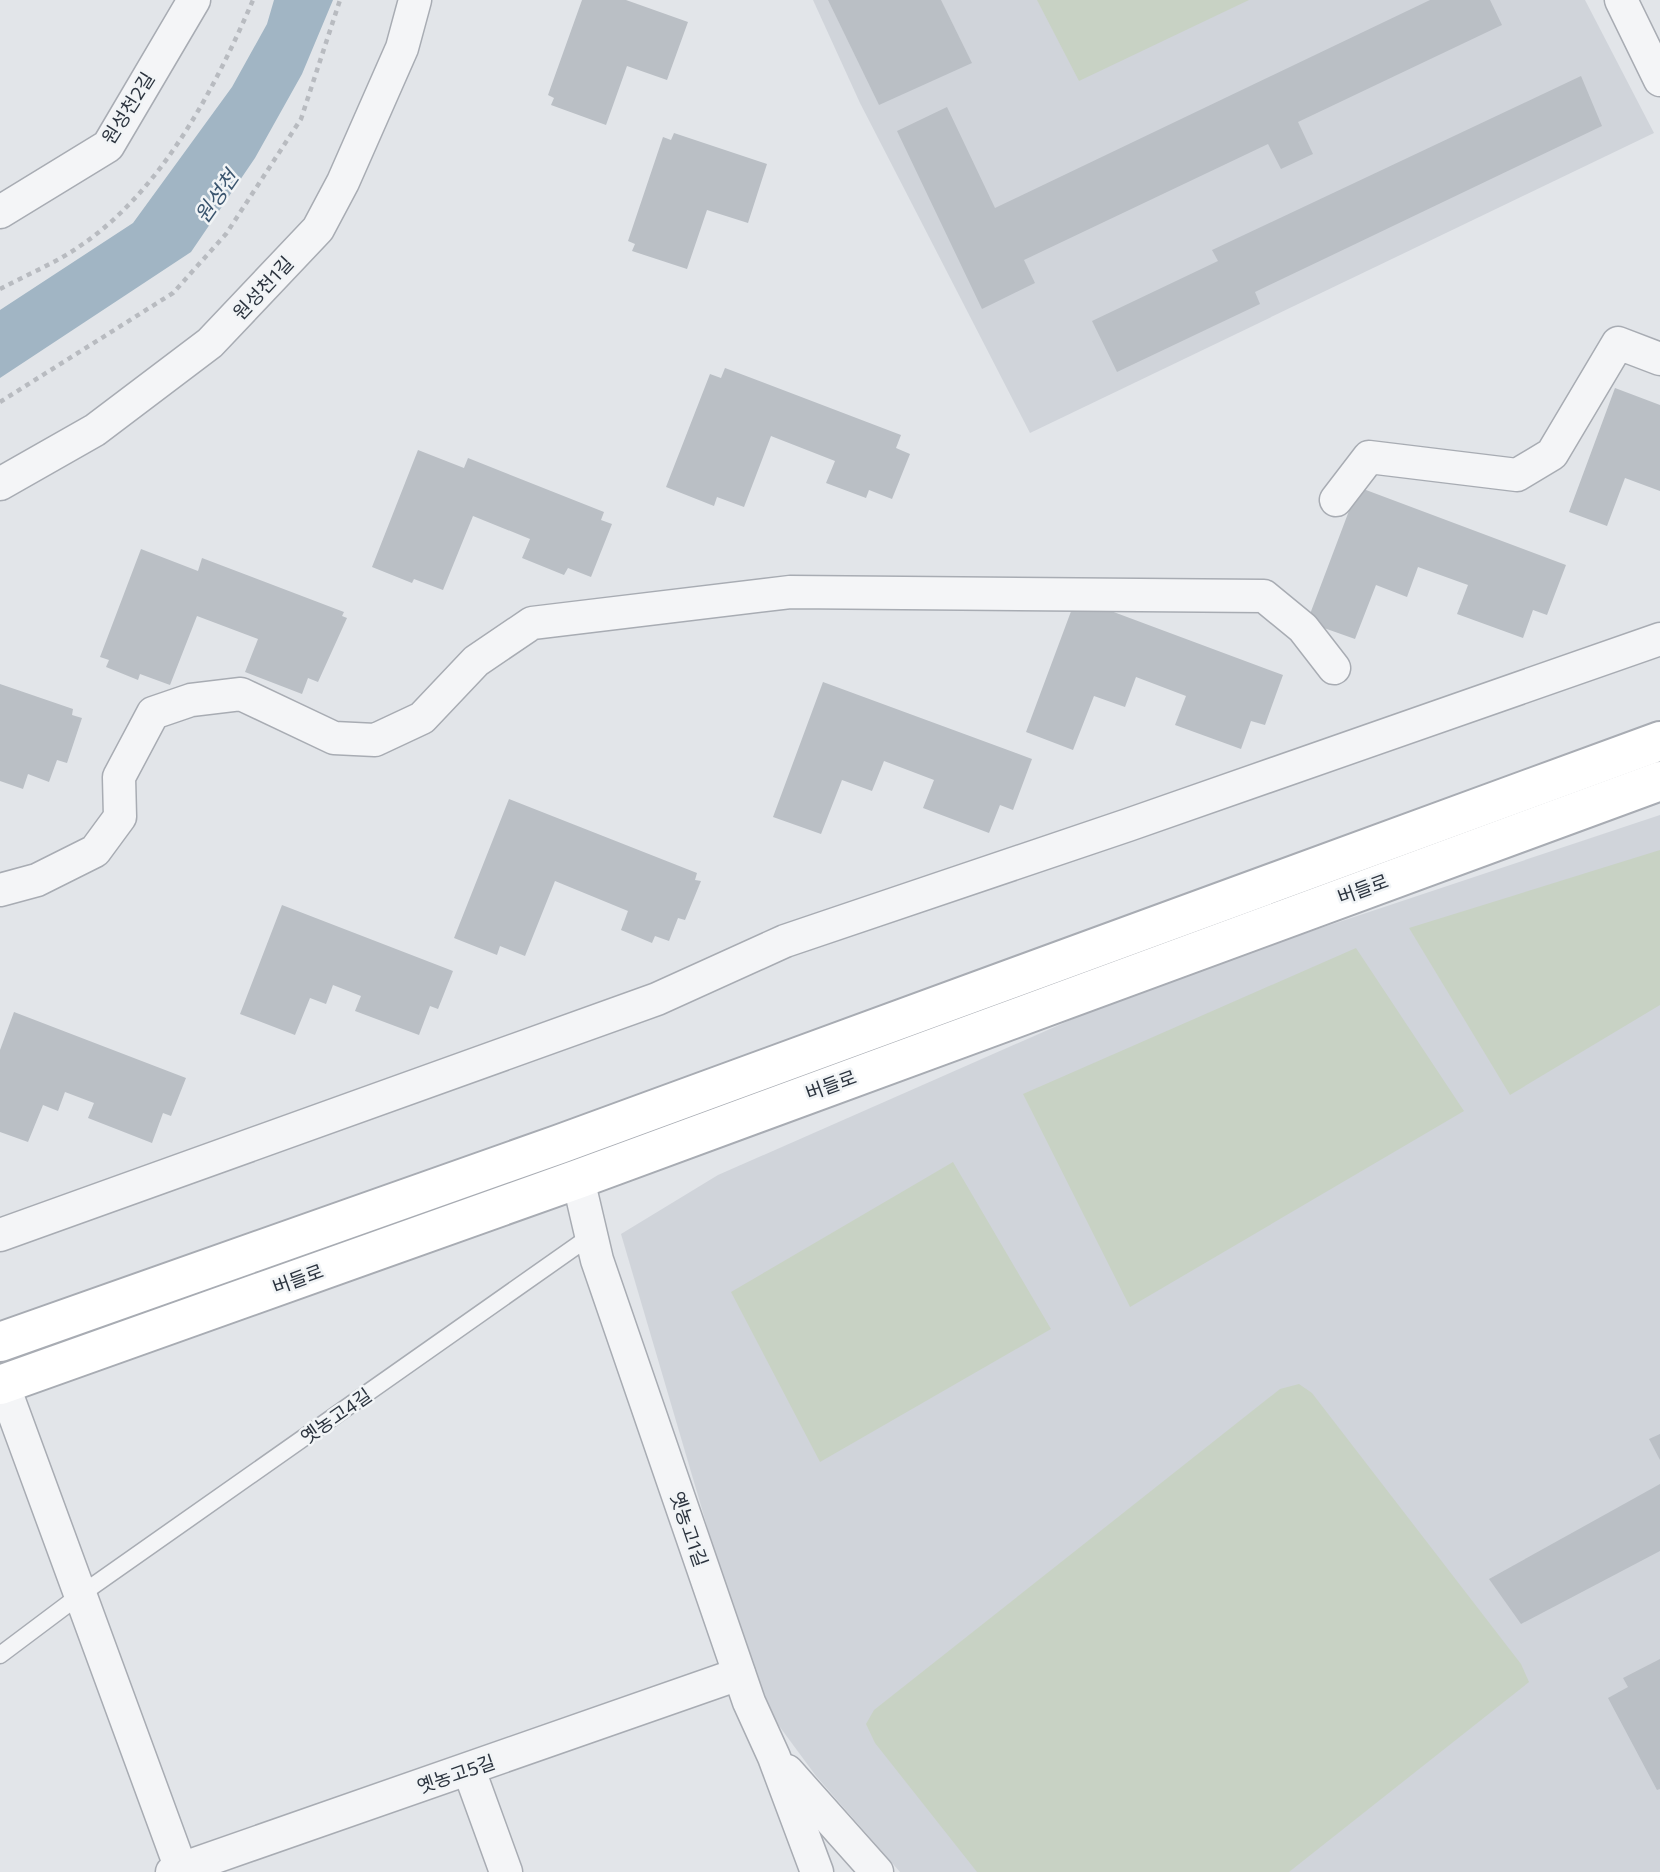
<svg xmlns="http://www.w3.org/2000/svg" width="1660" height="1872" viewBox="0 0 1660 1872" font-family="Commissioner,'Noto Sans KR',sans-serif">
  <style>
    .built { fill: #d0d4da }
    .green { fill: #c8d2c4 }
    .water { fill: #a1b5c4 }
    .building { fill: #babfc5 }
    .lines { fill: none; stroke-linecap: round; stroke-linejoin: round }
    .lane-casing { stroke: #a8acb3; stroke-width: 19 }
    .street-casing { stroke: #a8acb3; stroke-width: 35 }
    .secondary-casing { stroke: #a8acb3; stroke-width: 42 }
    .path { stroke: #b8bbc0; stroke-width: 4.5; stroke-dasharray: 5 5; stroke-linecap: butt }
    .lane { stroke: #f4f5f7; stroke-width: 16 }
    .street { stroke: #f4f5f7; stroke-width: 32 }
    .secondary { stroke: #fff; stroke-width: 38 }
    .labels { text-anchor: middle; stroke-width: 5; stroke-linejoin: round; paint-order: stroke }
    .street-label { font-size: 19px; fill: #2c343f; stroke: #f1f4f6 }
    .water-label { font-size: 21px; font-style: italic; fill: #3b556e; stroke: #f1f4f6 }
  </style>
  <rect width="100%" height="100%" fill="#e2e5e9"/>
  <g class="built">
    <path d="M813,0H1585L1654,133L1030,433L860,103Z"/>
    <path d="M1660,815V1872H900L816,1776L757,1696L621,1234L718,1175L1150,985Z"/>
  </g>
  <g class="green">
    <path d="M1037,0H1249L1079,81Z"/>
    <path d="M1660,850V1005L1510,1095L1409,928Z"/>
    <path d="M1356,948L1464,1111L1130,1307L1023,1094Z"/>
    <path d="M953,1162L1051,1329L820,1462L731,1292Z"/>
    <path d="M1299,1384L1312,1393L1521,1664L1529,1682L1289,1872H977L875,1743L866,1724L874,1710L1280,1389Z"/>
  </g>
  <path class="water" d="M274,0H333L302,74L255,158L191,252L0,378V310L133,223L232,87L267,24Z"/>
  <g class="building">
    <path d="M582,0H626L688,22L667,80L627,66L606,125L551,105L554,98L548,95Z"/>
    <path d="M828,0H941L972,63L879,105Z"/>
    <path d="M1430,0H1490L1502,25L1298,122L1313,154L1281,169L1268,144L1024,260L1035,283L982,309L897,131L947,107L995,208Z"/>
    <path d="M1581,76L1602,126L1255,292L1260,304L1117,372L1092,321L1218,261L1212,250Z"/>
    <path d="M674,133L767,164L748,223L707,210L687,269L632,251L635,244L628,241L663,137L671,140Z"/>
    <path d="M725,368L901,435L896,448L910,454L892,499L869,490L866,498L826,483L835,461L771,436L744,507L717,497L714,506L666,487L710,374L721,378Z"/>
    <path d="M1615,388L1660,405V491L1625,478L1607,526L1569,512Z"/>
    <path d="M418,450L464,468L468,458L604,512L601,520L612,524L591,577L568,568L564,575L522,558L530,539L473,516L443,590L414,579L412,583L372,567Z"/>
    <path d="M1358,487L1566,565L1547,615L1533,610L1523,638L1457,614L1468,585L1418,567L1407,597L1376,585L1355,639L1307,622Z"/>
    <path d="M141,549L198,571L202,558L344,612L342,616L347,618L318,682L308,678L302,694L245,672L258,639L197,616L170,685L140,674L138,680L106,667L109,660L100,657Z"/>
    <path d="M1076,598L1283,675L1265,725L1251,721L1241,749L1175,725L1186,696L1136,677L1125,707L1094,696L1073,750L1026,732Z"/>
    <path d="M823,682L1032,759L1013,810L1000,805L989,833L923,808L934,780L884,761L872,791L842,780L821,834L773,817Z"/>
    <path d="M0,684L73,709L72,715L82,718L67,763L57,760L49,782L28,774L23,789L0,781Z"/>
    <path d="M509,799L697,873L695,880L701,881L685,920L678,918L669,941L655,936L652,943L621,930L628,911L555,881L525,956L500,946L497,955L454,938Z"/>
    <path d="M282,905L453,971L438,1009L430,1006L419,1035L355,1011L361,996L333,985L326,1004L310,998L295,1035L240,1014Z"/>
    <path d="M14,1012L186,1078L171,1116L163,1113L152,1143L88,1118L94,1103L65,1092L58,1111L43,1105L28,1142L0,1132V1050Z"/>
    <path d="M1660,1434V1460L1649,1439Z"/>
    <path d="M1660,1484V1551L1521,1624L1489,1579Z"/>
    <path d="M1660,1659V1789L1657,1790L1608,1698L1628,1687L1623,1678Z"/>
  </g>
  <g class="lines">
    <defs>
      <path id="lane" d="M0,1655L80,1595L592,1235"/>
      <g id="street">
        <path d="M1621,0L1660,80"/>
        <path d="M0,212L108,146L194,0"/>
        <path d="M0,484L95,430L210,343L318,229L343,182L402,48L415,0"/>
        <path d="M1336,500L1369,457L1517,475L1552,454L1618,343L1660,359"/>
        <path d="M0,890L37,880L95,851L120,817L119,777L153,713L191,700L241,694L334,738L375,740L422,718L476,661L532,623L790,592L1264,596L1303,628L1334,668"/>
        <path d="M578,1179L597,1260L749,1702L774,1757L817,1872"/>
        <path d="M0,1235L657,999L785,941L1128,825L1660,639"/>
        <path d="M3,1384L181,1869"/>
        <path d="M469,1770L506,1872"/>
        <path d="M787,1771L877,1872"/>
        <path d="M172,1872L739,1674"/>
      </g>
      <g id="secondary">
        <path d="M0,1342L560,1144L1660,741"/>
        <path d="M0,1385L578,1179L1660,781"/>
      </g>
    </defs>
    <use href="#lane" class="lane-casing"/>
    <use href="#street" class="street-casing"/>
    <use href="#secondary" class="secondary-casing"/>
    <g class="path">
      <path d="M0,289C26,275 56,263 80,246C162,191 215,88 253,0"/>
      <path d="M0,402L173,293L226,234L301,119L340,0"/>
    </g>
    <use href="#lane" class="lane"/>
    <use href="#street" class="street"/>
    <use href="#secondary" class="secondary"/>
  </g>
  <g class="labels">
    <g class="street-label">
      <text transform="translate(128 108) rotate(-58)" y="7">원성천2길</text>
      <text transform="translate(263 288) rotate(-47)" y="7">원성천1길</text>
      <text transform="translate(1363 889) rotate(-20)" y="7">버들로</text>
      <text transform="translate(831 1085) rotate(-20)" y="7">버들로</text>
      <text transform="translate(298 1279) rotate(-20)" y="7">버들로</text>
      <text transform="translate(336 1416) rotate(-35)" y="7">옛농고4길</text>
      <text transform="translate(689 1529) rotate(71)" y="7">옛농고1길</text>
      <text transform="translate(456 1774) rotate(-19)" y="7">옛농고5길</text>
    </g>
    <g class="water-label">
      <text transform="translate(217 197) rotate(-55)" y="7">원성천</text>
    </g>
  </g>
</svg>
